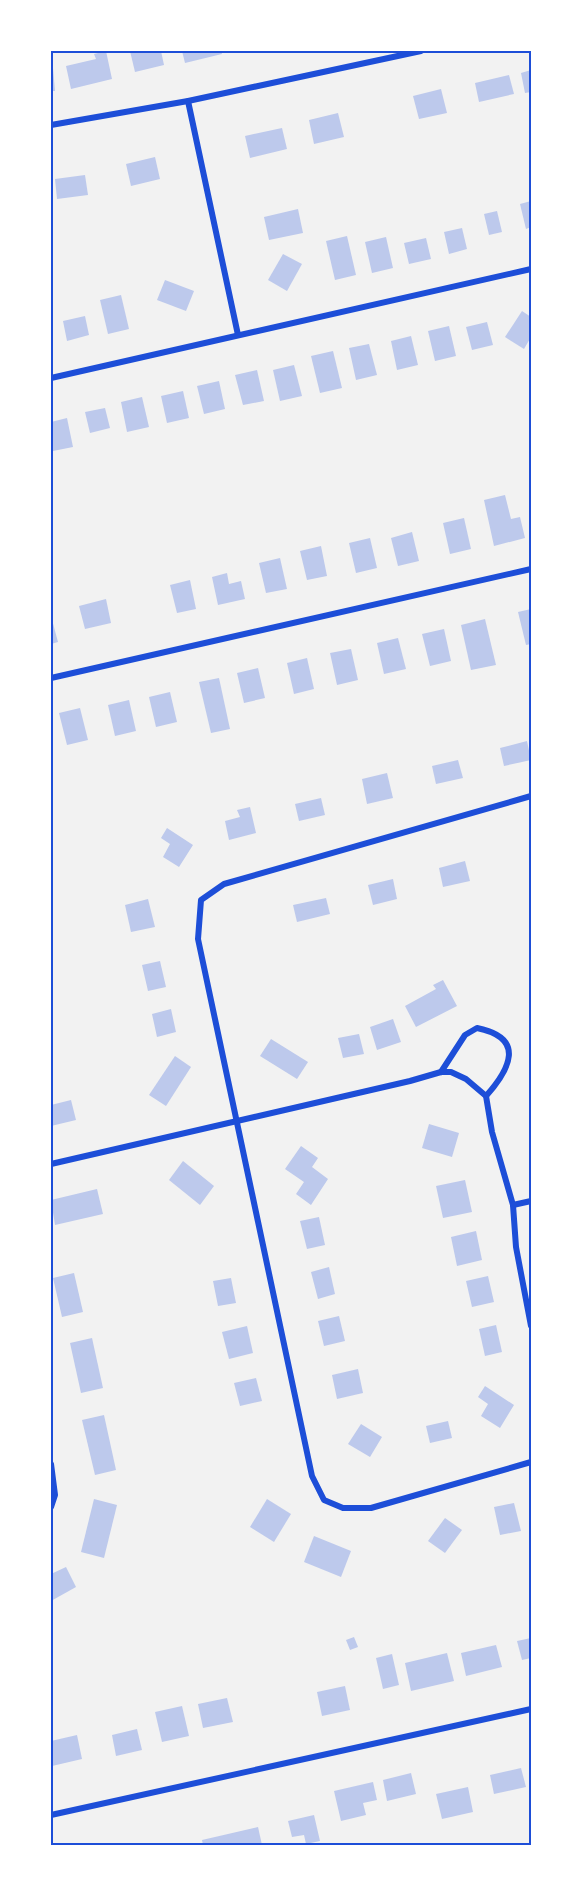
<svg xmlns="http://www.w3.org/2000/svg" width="582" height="1896" viewBox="0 0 582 1896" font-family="'Roboto Serif',serif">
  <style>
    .building { fill: #bdc9ec }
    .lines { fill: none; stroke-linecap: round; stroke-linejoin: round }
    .minor { stroke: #1d4ed8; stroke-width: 6 }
    .neatline { fill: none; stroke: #1d4ed8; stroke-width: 2 }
  </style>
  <rect width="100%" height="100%" fill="#f2f2f2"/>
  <g class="building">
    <path d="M106,51L112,79L71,89L66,66L96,59L94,54Z"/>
    <path d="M130,51H161L164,65L135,72Z"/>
    <path d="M182,51H221L222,54L185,63Z"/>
    <path d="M51,68H53L55,91H51Z"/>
    <path d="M531,70V92L525,93L521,73Z"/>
    <path d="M509,75L514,94L479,102L475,83Z"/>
    <path d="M441,89L447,113L419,119L413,96Z"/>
    <path d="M338,113L344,137L314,144L309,120Z"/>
    <path d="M282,128L287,149L250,158L245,136Z"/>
    <path d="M155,157L160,179L131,186L126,164Z"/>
    <path d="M85,175L88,195L57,199L55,179Z"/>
    <path d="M531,201V227L526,229L520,204Z"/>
    <path d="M298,209L303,233L269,240L264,217Z"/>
    <path d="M497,211L502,232L489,235L484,214Z"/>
    <path d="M462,228L467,249L449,254L444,232Z"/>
    <path d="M347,236L356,275L335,280L326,241Z"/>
    <path d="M386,237L393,268L372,273L365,242Z"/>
    <path d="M426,238L431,259L409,264L404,243Z"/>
    <path d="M283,254L302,264L287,291L268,280Z"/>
    <path d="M165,280L194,291L186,311L157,300Z"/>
    <path d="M121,295L129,329L108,334L100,300Z"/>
    <path d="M522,311L531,317V337L524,349L505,337Z"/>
    <path d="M85,316L89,335L67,341L63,321Z"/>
    <path d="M487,322L493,345L472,350L466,327Z"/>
    <path d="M449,326L456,356L435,361L428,331Z"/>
    <path d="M411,336L418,365L397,370L391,341Z"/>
    <path d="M369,344L377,375L356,380L349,348Z"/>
    <path d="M333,351L342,388L320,393L311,356Z"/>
    <path d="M294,365L302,396L280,401L273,370Z"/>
    <path d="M257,370L264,401L243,405L235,375Z"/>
    <path d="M219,381L225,409L204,414L197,386Z"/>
    <path d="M183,391L189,418L167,423L161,396Z"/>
    <path d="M142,397L149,427L127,432L121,402Z"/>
    <path d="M105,408L110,428L90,433L85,412Z"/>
    <path d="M67,418L73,447L53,451L51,422Z"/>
    <path d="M505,495L511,519L520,517L525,538L494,546L484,500Z"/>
    <path d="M464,518L471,549L450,554L443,523Z"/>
    <path d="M412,532L419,561L398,566L391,538Z"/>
    <path d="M370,538L377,568L356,573L349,543Z"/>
    <path d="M321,546L327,576L307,580L300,551Z"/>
    <path d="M280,558L287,589L266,593L259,563Z"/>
    <path d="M227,573L229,584L241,581L245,599L218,605L212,577Z"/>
    <path d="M190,580L196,609L177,613L170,585Z"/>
    <path d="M106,599L111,623L85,629L79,606Z"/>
    <path d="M531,609V644L526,645L518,612Z"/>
    <path d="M51,616L58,642L51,644Z"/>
    <path d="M485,619L496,665L471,670L461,625Z"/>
    <path d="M444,629L451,661L430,666L422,634Z"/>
    <path d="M398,638L406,669L384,674L377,643Z"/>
    <path d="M351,649L358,680L337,685L330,653Z"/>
    <path d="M307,658L314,689L294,694L287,663Z"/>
    <path d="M258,668L265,698L244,703L237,673Z"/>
    <path d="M219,678L230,729L211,733L199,682Z"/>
    <path d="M170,692L177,722L156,727L149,697Z"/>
    <path d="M129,700L136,731L115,736L108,705Z"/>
    <path d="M80,708L88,740L67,745L59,713Z"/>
    <path d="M527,741L531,760L504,766L500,748Z"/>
    <path d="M458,760L463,778L436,784L432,766Z"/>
    <path d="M387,773L393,798L367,804L362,779Z"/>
    <path d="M321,798L325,815L299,821L295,804Z"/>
    <path d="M250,807L256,833L229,840L225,821L240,817L237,810Z"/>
    <path d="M167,828L193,845L179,867L163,857L170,844L161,838Z"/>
    <path d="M465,861L470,881L443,887L439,868Z"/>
    <path d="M393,879L397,899L373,905L368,885Z"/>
    <path d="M326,898L330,914L297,922L293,905Z"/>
    <path d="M148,899L155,927L131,932L125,905Z"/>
    <path d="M160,961L166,987L148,991L142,965Z"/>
    <path d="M443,980L457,1006L416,1027L405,1006L436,989L433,985Z"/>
    <path d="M171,1009L176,1032L157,1037L152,1014Z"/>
    <path d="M393,1019L401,1042L377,1050L370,1027Z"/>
    <path d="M359,1034L364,1054L343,1058L338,1038Z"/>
    <path d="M271,1039L308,1062L297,1079L260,1056Z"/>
    <path d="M175,1056L191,1067L166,1106L149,1095Z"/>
    <path d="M71,1100L76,1120L51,1126V1105Z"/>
    <path d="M429,1124L459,1133L452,1157L422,1148Z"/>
    <path d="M301,1146L318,1158L312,1167L328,1179L311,1205L296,1194L304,1182L285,1169Z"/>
    <path d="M183,1161L214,1186L200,1205L169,1180Z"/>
    <path d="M465,1180L472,1212L443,1218L436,1186Z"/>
    <path d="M97,1189L103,1214L55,1225L51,1200Z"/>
    <path d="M319,1217L325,1245L307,1249L300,1221Z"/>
    <path d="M476,1231L482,1260L457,1266L451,1237Z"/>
    <path d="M329,1267L335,1294L318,1299L311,1272Z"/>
    <path d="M74,1273L83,1312L62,1317L53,1278Z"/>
    <path d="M488,1276L494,1302L472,1307L466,1281Z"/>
    <path d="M231,1278L236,1303L218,1306L213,1281Z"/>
    <path d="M339,1316L345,1341L324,1346L318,1321Z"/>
    <path d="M496,1325L502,1352L485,1356L479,1329Z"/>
    <path d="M247,1326L253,1353L229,1359L222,1332Z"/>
    <path d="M92,1338L103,1388L81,1393L70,1343Z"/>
    <path d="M358,1369L363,1393L337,1399L332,1375Z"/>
    <path d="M256,1378L262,1401L240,1406L234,1383Z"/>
    <path d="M485,1386L514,1405L500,1428L481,1416L488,1404L478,1397Z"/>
    <path d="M104,1415L116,1470L95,1475L82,1420Z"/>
    <path d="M448,1421L452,1438L430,1443L426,1426Z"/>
    <path d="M361,1424L382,1437L370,1457L348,1444Z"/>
    <path d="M94,1499L117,1505L104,1558L81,1552Z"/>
    <path d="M267,1499L291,1514L274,1542L250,1527Z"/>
    <path d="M514,1503L521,1531L500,1535L494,1507Z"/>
    <path d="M445,1518L462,1530L445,1553L428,1541Z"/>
    <path d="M314,1536L351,1551L341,1577L304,1562Z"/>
    <path d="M66,1567L76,1587L51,1601V1574Z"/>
    <path d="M354,1637L358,1647L350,1650L346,1640Z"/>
    <path d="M531,1638V1658L522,1660L517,1641Z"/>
    <path d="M496,1645L502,1667L466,1676L461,1653Z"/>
    <path d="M447,1653L454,1681L411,1691L405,1663Z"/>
    <path d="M392,1654L399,1685L383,1689L376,1658Z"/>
    <path d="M345,1686L350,1710L322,1716L317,1692Z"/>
    <path d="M227,1698L233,1722L203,1728L198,1704Z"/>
    <path d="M182,1706L189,1736L162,1742L155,1712Z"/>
    <path d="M137,1729L142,1750L116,1756L112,1735Z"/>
    <path d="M77,1735L82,1759L52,1766L51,1741Z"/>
    <path d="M521,1768L526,1787L494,1794L490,1775Z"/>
    <path d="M411,1773L416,1794L387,1801L383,1780Z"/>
    <path d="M373,1782L377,1800L363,1803L366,1815L341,1821L334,1791Z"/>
    <path d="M468,1787L473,1812L442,1819L436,1794Z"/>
    <path d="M314,1815L320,1841L306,1844L304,1835L292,1837L288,1821Z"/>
    <path d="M258,1827L262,1845H203L202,1840Z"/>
  </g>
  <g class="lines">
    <g class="minor">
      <path d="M188,101L238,335"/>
      <path d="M51,125L188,101L421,51"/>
      <path d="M51,378L531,269"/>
      <path d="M51,678L531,569"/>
      <path d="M531,796L224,884L201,900L198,939L312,1476L324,1500L343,1508H371L531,1462"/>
      <path d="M441,1072L465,1035L477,1028C526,1038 510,1069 486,1096"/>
      <path d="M51,1164L410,1081L441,1072H451L466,1079L486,1096L492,1132L513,1205L516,1247L531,1326"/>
      <path d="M513,1205L531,1201"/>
      <path d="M51,1464L55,1495L51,1507"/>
      <path d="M51,1815L531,1709"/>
    </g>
  </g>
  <rect width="582" height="1896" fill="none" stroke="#ffffff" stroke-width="105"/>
  <rect x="52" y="52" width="478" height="1792" class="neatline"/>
</svg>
